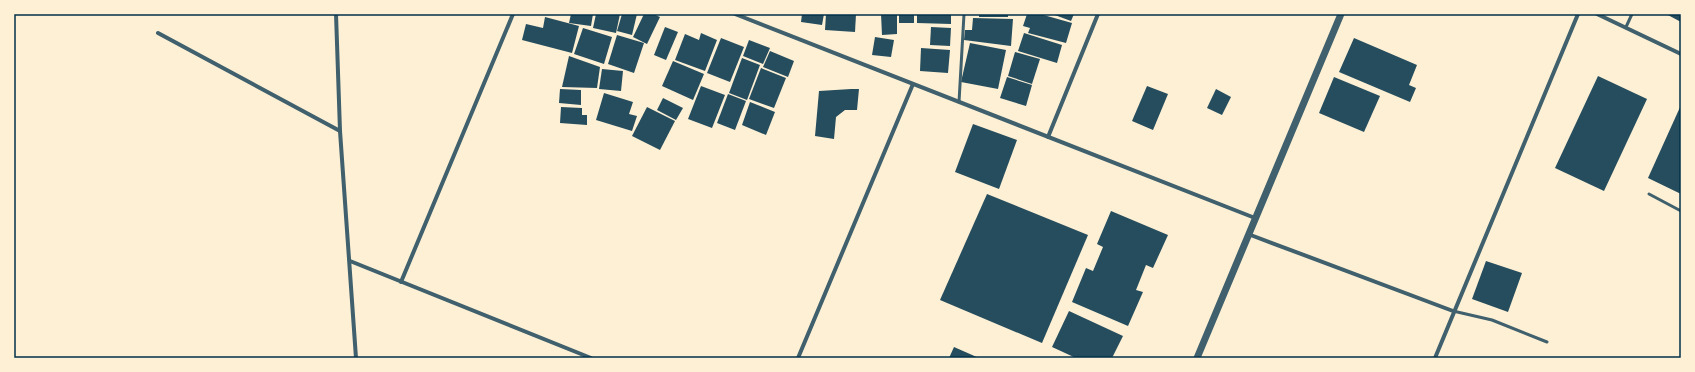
<svg xmlns="http://www.w3.org/2000/svg" width="1695" height="372" viewBox="0 0 1695 372" font-family="'Times New Roman',serif">
  <style>
    .building { fill: #264d5e }
    .lines { fill: none; stroke-linecap: round; stroke-linejoin: round }
    .service { stroke: #3f606c; stroke-width: 3 }
    .minor { stroke: #3f606c; stroke-width: 4 }
    .tertiary { stroke: #3f606c; stroke-width: 7 }
    .neatline { fill: none; stroke: #003049; stroke-width: 1.5 }
  </style>
  <rect width="100%" height="100%" fill="#fdf0d5"/>
  <g class="building">
    <path d="M571,14H593L591,26L569,23Z"/>
    <path d="M596,14H620L616,33L593,28Z"/>
    <path d="M622,14H637L632,35L617,31Z"/>
    <path d="M644,14H653L660,17L647,44L633,37Z"/>
    <path d="M802,14H824L822,25L801,22Z"/>
    <path d="M826,14H856L855,32L825,30Z"/>
    <path d="M881,14H897V34L882,35Z"/>
    <rect x="899" y="14" width="15" height="9"/>
    <path d="M917,14H951V24L917,23Z"/>
    <rect x="979" y="14" width="29" height="3"/>
    <path d="M1027,14H1040L1072,23L1066,43L1028,33L1030,28L1023,26Z"/>
    <path d="M1052,14H1074L1071,21Z"/>
    <path d="M1666,14H1681V22Z"/>
    <path d="M545,17L579,26L572,53L522,40L526,24L543,28Z"/>
    <path d="M973,18L1013,19L1011,46L964,40L965,30H972Z"/>
    <path d="M665,27L678,32L666,60L654,55Z"/>
    <path d="M931,27L951,28L950,46L930,45Z"/>
    <path d="M583,28L612,37L604,64L574,54Z"/>
    <path d="M701,33L717,40L705,71L675,60L685,34L699,40Z"/>
    <path d="M1024,33L1062,45L1057,63L1018,51Z"/>
    <path d="M617,35L644,43L634,73L608,64Z"/>
    <path d="M875,37L894,40L891,57L872,55Z"/>
    <path d="M721,38L744,47L730,82L707,73Z"/>
    <path d="M1354,38L1417,65L1409,85L1416,88L1410,102L1339,72Z"/>
    <path d="M749,40L770,48L763,64L743,56Z"/>
    <path d="M970,43L1006,50L998,89L961,82Z"/>
    <path d="M921,48L950,50L948,73L920,71Z"/>
    <path d="M770,51L794,61L788,77L763,67Z"/>
    <path d="M1015,52L1040,59L1032,84L1008,76Z"/>
    <path d="M569,56L600,67L597,88L562,87Z"/>
    <path d="M742,58L760,65L747,100L729,93Z"/>
    <path d="M673,61L704,74L693,100L662,86Z"/>
    <path d="M761,68L786,78L774,108L749,99Z"/>
    <path d="M602,69L623,71L621,91L599,89Z"/>
    <path d="M1598,76L1647,99L1604,191L1555,168Z"/>
    <path d="M1007,77L1032,85L1026,106L1000,98Z"/>
    <path d="M1334,77L1380,96L1364,132L1319,113Z"/>
    <path d="M701,86L725,95L712,128L688,119Z"/>
    <path d="M1147,86L1168,94L1153,130L1132,121Z"/>
    <path d="M560,89L581,90V105L559,103Z"/>
    <path d="M851,89H859L857,110H845L836,117L834,139L815,136L819,91Z"/>
    <path d="M1216,89L1231,97L1222,115L1207,108Z"/>
    <path d="M604,93L633,102L629,114L637,116L632,131L596,120Z"/>
    <path d="M728,94L746,101L735,130L717,123Z"/>
    <path d="M663,98L683,108L676,120L657,110Z"/>
    <path d="M750,102L775,112L766,135L742,125Z"/>
    <path d="M1681,105V194L1648,178Z"/>
    <path d="M561,107L582,108V115H587V125L560,123Z"/>
    <path d="M647,107L675,121L660,150L632,136Z"/>
    <path d="M973,124L1017,140L999,189L955,172Z"/>
    <path d="M987,194L1088,235L1042,343L940,300Z"/>
    <path d="M1111,211L1168,235L1153,268L1146,265L1136,290L1143,292L1128,326L1072,302L1086,268L1093,271L1103,247L1097,244Z"/>
    <path d="M1486,261L1522,273L1508,312L1472,299Z"/>
    <path d="M1069,311L1123,336L1112,358H1076L1052,347Z"/>
    <path d="M954,347L979,358H949Z"/>
  </g>
  <g class="lines">
    <g class="service">
      <path d="M1626,27L1632,14"/>
      <path d="M959,102L964,14"/>
      <path d="M1649,194L1681,211"/>
      <path d="M1453,311L1492,320L1547,342"/>
    </g>
    <g class="minor">
      <path d="M336,14L340,131L356,358"/>
      <path d="M735,14L1255,218"/>
      <path d="M1597,14L1681,54"/>
      <path d="M158,33L340,131"/>
      <path d="M1048,137L1098,14"/>
      <path d="M1248,234L1453,311"/>
      <path d="M350,261L591,358"/>
      <path d="M401,282L513,14"/>
      <path d="M798,358L913,84"/>
      <path d="M1435,358L1578,14"/>
    </g>
    <path class="tertiary" d="M1197,358L1341,14"/>
  </g>
  <rect width="1695" height="372" fill="none" stroke="#fdf0d5" stroke-width="30"/>
  <rect x="15" y="15" width="1665" height="342" class="neatline"/>
</svg>
